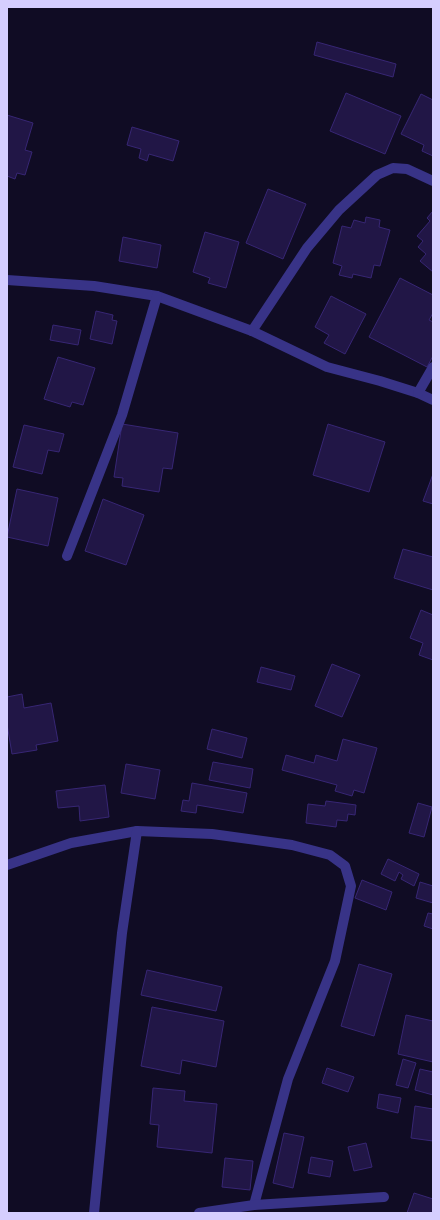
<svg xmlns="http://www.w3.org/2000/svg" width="440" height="1220" viewBox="0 0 440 1220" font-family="'Sofia Sans Condensed',sans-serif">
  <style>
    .building { fill: #211646; stroke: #372674 }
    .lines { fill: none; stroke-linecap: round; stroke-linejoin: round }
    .minor { stroke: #383387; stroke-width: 10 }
  </style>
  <rect width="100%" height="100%" fill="#100c24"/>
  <g class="building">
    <path d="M317,42L396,64L393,77L314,55Z"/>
    <path d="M346,93L401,116L385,154L330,131Z"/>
    <path d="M421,94L433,100V156L422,151L424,145L401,134Z"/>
    <path d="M7,115L33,123L25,150L32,152L25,175L17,173L15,179L7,176Z"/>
    <path d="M132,127L179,141L173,161L149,154L147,161L139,158L141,149L127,145Z"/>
    <path d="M268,189L306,204L283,259L246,243Z"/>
    <path d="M433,211V272L420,261L426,254L418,247L423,241L417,236L430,221L427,218Z"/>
    <path d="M366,217L380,220L379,227L390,230L380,266L374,265L371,278L353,274L352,278L339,275L342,266L333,263L342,226L351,228L354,220L365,223Z"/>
    <path d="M205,232L239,242L226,288L208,283L210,278L193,272Z"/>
    <path d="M123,237L161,245L157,268L119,261Z"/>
    <path d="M400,278L433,295V313L429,320L433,322V356L427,367L369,337Z"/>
    <path d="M331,296L366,314L345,354L324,343L329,335L315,327Z"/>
    <path d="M96,311L113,315L112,320L117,321L112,344L90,339Z"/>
    <path d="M53,325L81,330L78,345L50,340Z"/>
    <path d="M58,357L95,368L83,405L72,402L70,407L44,399Z"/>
    <path d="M122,424L178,433L172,469L163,468L159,492L122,486L123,478L114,477Z"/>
    <path d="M328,424L385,442L369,492L313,475Z"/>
    <path d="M24,425L64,434L59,452L48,450L42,474L13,467Z"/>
    <path d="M433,474V504L423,501Z"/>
    <path d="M17,489L58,498L48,546L7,537Z"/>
    <path d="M103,499L144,515L126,565L85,551Z"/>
    <path d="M403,549L433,557V590L394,578Z"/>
    <path d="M421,610L433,615V660L419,655L423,643L410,638Z"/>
    <path d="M332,664L360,675L342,717L315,706Z"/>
    <path d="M261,667L295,676L291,690L257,682Z"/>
    <path d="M22,694L24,708L51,703L58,741L36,745L37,750L12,754L7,724V697Z"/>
    <path d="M212,729L247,738L242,758L207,749Z"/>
    <path d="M343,739L377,748L364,793L354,790L352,796L335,791L337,785L282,770L286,755L314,763L316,755L337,761Z"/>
    <path d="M213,762L253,769L250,788L209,780Z"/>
    <path d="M126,764L160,770L155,799L121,793Z"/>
    <path d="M192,783L247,793L243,813L197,805L196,813L181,811L183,800L189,801Z"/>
    <path d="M105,785L109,817L80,821L79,806L58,808L56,791Z"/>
    <path d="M326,801L356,805L355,815L348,814L347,821L337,820L336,827L306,823L308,804L325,806Z"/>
    <path d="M418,803L432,807L424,837L409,833Z"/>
    <path d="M388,859L419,874L414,886L401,879L403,875L399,872L395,881L381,874Z"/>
    <path d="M362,880L392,892L386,910L355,898Z"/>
    <path d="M420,882L433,886V903L416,898Z"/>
    <path d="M428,913L433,914V929L424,926Z"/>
    <path d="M359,964L392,974L374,1036L341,1026Z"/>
    <path d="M147,970L222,987L216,1011L141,995Z"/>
    <path d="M152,1007L224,1021L216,1067L182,1060L180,1074L141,1066Z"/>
    <path d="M406,1015L433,1021V1062L398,1054Z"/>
    <path d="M403,1059L416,1063L408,1088L396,1085Z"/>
    <path d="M327,1068L354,1077L348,1092L322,1083Z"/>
    <path d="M420,1069L433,1072V1095L415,1090Z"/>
    <path d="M153,1088L185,1091L184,1101L217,1104L212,1153L157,1147L159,1125L150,1124Z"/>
    <path d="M379,1094L401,1098L398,1113L377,1108Z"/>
    <path d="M415,1106L433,1109V1141L411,1138Z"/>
    <path d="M284,1133L304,1137L293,1188L273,1183Z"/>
    <path d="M366,1143L372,1167L354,1171L348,1147Z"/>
    <path d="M311,1157L333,1161L330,1177L308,1173Z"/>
    <path d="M225,1158L253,1161L250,1190L222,1187Z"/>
    <path d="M414,1193L433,1199V1213H407Z"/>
  </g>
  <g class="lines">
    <g class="minor">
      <path d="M7,280L94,286L157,296L252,331L327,367L380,381L418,393L433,400"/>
      <path d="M252,331L307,248L339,210L377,175L393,168L407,169L433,181"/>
      <path d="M418,393L433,367"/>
      <path d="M67,556L122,415L157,296"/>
      <path d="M7,865L71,843L137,831L212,834L292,845L330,855L345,866L351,886L335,961L288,1079L254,1205"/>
      <path d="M94,1213L108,1069L122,933L137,831"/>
      <path d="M199,1213L254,1205L384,1197"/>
    </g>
  </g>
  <rect width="440" height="1220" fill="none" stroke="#d5ceff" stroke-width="16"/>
</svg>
